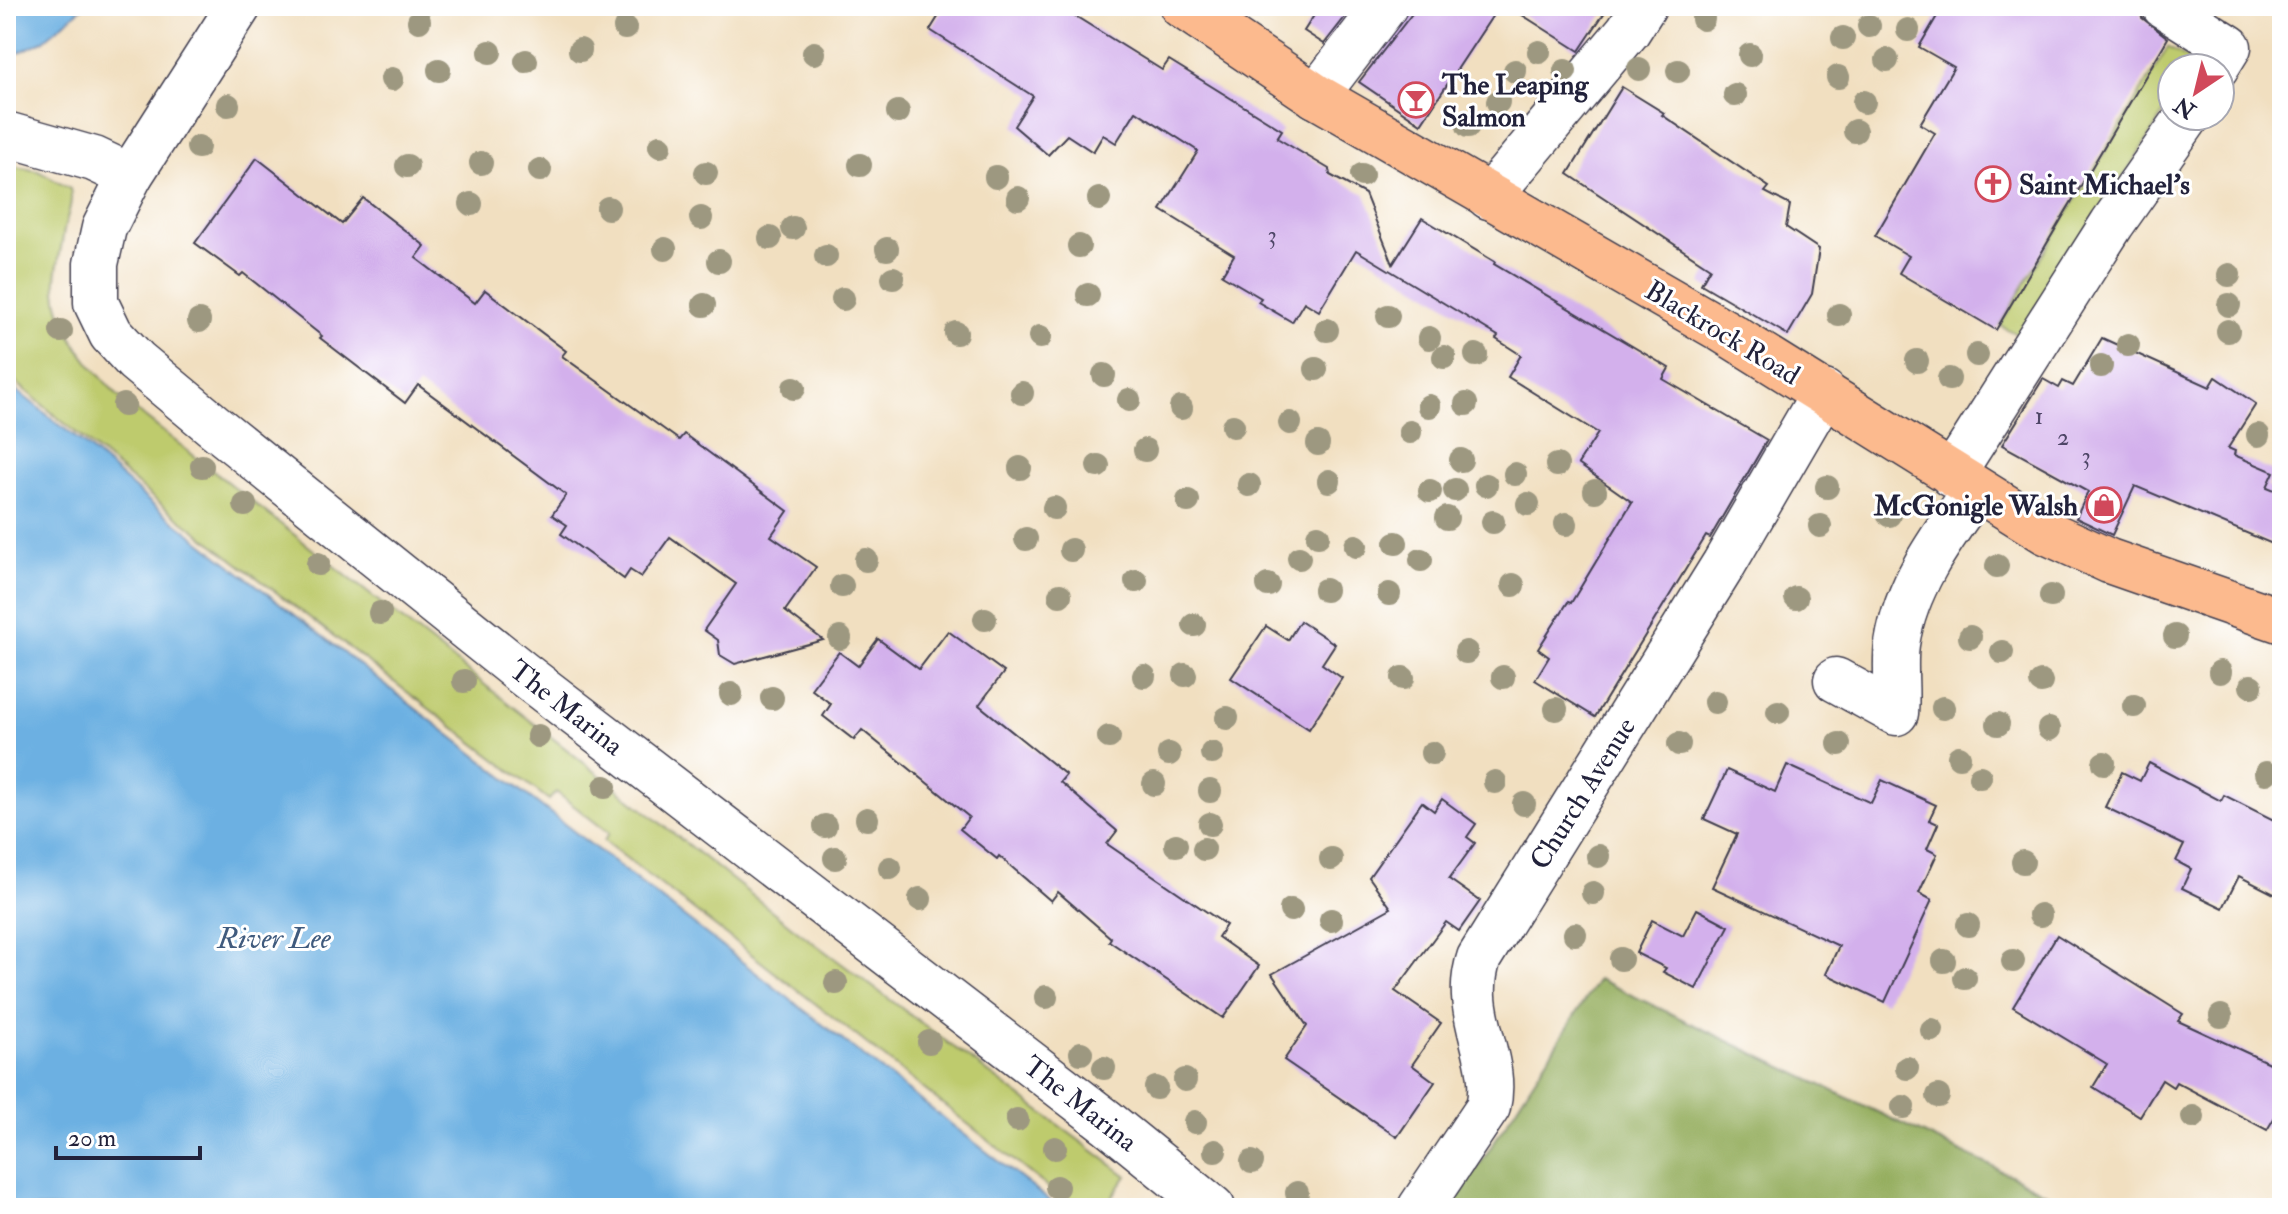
<svg xmlns="http://www.w3.org/2000/svg" width="2288" height="1214" viewBox="0 0 2288 1214" font-family="'IM FELL Double Pica',serif">
  <style>
    .green { fill: #becb6d; stroke: #707654; stroke-width: 2 }
    .forest { fill: #96af60; stroke: #5c684e; stroke-width: 2 }
    .water { fill: #6cb0e2; stroke: #47698e; stroke-width: 2 }
    .building { fill: #d3b0ec }
    .lines { fill: none; stroke-linecap: round; stroke-linejoin: round }
    .minor-casing { stroke: #413e4f; stroke-width: 47 }
    .major-casing { stroke: #413e4f; stroke-width: 47 }
    .minor { stroke: #fff; stroke-width: 44 }
    .major { stroke: #fcba8e; stroke-width: 44 }
    .tree { fill: #9d9880 }
    .labels { text-anchor: middle; stroke-width: 6; stroke-linejoin: round; paint-order: stroke }
    .number-label { font-size: 24px; fill: #4e4667 }
    .poi-label { font-size: 28px; font-weight: bold; fill: #22223b; stroke: #fff; text-anchor: start }
    .street-label { font-size: 28px; fill: #22223b; stroke: #fff }
    .water-label { font-size: 30px; font-style: italic; fill: #405b7e; stroke: #fff }
  </style>
  <rect width="100%" height="100%" fill="#fff"/>
  <filter id="ink" filterUnits="userSpaceOnUse"><feTurbulence type="fractalNoise" baseFrequency=".0125" numOctaves="2"/><feDisplacementMap in="SourceGraphic" scale="16" xChannelSelector="R" yChannelSelector="G"/><feConvolveMatrix kernelMatrix="1 2 1 2 8 2 1 2 1" color-interpolation-filters="sRGB"/></filter>
  <filter id="wash" filterUnits="userSpaceOnUse"><feTurbulence type="fractalNoise" baseFrequency=".006" numOctaves="4" result="noise"/><feDisplacementMap in="SourceGraphic" scale="32" xChannelSelector="R" yChannelSelector="G"/><feGaussianBlur stdDeviation="1.8" result="paint"/><feColorMatrix in="noise" values="0 0 0 0 0 0 0 0 0 0 0 0 0 0 0 0 0 1.4 0 .05"/><feComposite in="paint" operator="in"/></filter>
  <g filter="url(#wash)">
    <rect width="100%" height="100%" fill="#f1dfc0"/>
    <g class="green">
      <path d="M2168,47L2192,62V68H2172V100L2098,217L2018,335L2000,325Z"/>
      <path d="M6,165L38,171L70,189C74,205 65,219 63,236C61,250 57,265 56,279C53,324 89,365 118,396L795,929L1127,1176L1104,1208H1074L834,1018L604,841L609,833L556,792L549,800L158,502L6,374Z"/>
    </g>
    <path class="forest" d="M1598,979L2014,1177L2076,1208H1452Z"/>
    <g class="water">
      <path d="M6,6H84L43,41L6,59Z"/>
      <path d="M6,382L85,445L152,504L1059,1208H6Z"/>
    </g>
    <g id="blocks">
      <g class="building">
        <path d="M945,6H1059L1162,70L1169,60L1282,130L1277,138L1329,169L1330,175L1365,194L1393,264L1422,218L1495,262L1494,264L1669,368L1663,379L1767,440L1710,538L1706,536L1595,717L1535,680L1549,657L1538,649L1568,602L1571,603L1632,502L1578,464L1598,433L1508,377L1521,355L1496,339L1498,336L1356,250L1319,311L1304,302L1292,322L1258,302L1261,298L1222,275L1234,255L1161,210L1198,151L1136,111L1116,143L1103,135L1093,152L1067,135L1048,155L1014,126L1033,96L930,30Z"/>
        <path d="M1320,6H1340L1349,12L1324,44L1304,31Z"/>
        <path d="M1418,6H1499L1421,124L1359,82Z"/>
        <path d="M1508,6H1609L1579,51Z"/>
        <path d="M1943,6H2139L2142,18L2168,38L1996,330L1899,273L1909,256L1875,236L1935,133L1920,124L1954,67L1919,47Z"/>
        <path d="M1622,87L1664,113L1662,115L1769,187L1765,192L1790,205L1786,227L1819,249L1812,294L1788,335L1701,284L1710,268L1568,174Z"/>
        <path d="M257,158L342,224L363,198L425,246L416,258L475,303L485,290L566,351L562,356L679,440L684,434L788,511L771,536L816,567L785,611L823,640L735,664L720,655L718,640L704,630L736,584L670,537L641,577L630,570L624,579L561,534L567,525L552,515L566,495L418,385L405,403L320,338L322,336L243,273L240,276L195,243Z"/>
        <path d="M2102,338L2210,387L2216,377L2256,404L2228,448L2235,451L2234,455L2274,472L2267,487L2282,493V548L2135,486L2112,535L2076,518L2088,492L2002,445L2043,379L2059,388L2063,381L2073,386Z"/>
        <path d="M1300,621L1335,644L1322,664L1342,678L1309,729L1231,678L1266,626L1288,640Z"/>
        <path d="M948,631L1004,672L979,705L1066,775L1060,782L1117,831L1107,844L1226,925L1218,937L1259,966L1223,1018L1109,941L1111,938L1058,892L1051,901L999,856L997,859L960,829L969,817L862,730L854,740L823,716L831,704L811,689L839,652L858,666L878,639L919,669Z"/>
        <path d="M2149,763L2221,801L2224,795L2282,824V898L2239,876L2223,908L2182,888L2191,869L2176,861L2184,845L2105,807L2122,772L2140,781Z"/>
        <path d="M1787,765L1871,803L1882,780L1936,805L1929,820L1938,824L1927,849L1937,854L1919,893L1932,900L1885,1002L1826,974L1839,946L1712,887L1737,834L1704,819L1727,770L1775,792Z"/>
        <path d="M1442,799L1476,824L1467,837L1475,843L1449,879L1480,901L1459,931L1446,922L1395,991L1441,1023L1412,1065L1435,1082L1397,1137L1284,1060L1307,1026L1272,974L1391,908L1369,877L1422,802L1434,811Z"/>
        <path d="M1697,909L1729,926L1696,989L1663,972L1666,968L1636,953L1652,920L1683,936Z"/>
        <path d="M2057,935L2183,1014L2178,1021L2282,1069V1105L2267,1130L2176,1082L2173,1087L2162,1080L2140,1116L2093,1087L2107,1064L2013,1007Z"/>
      </g>
    </g>
  </g>
  <g filter="url(#ink)">
    <use href="#blocks" fill-opacity="0" stroke="#413e4f" stroke-width="2"/>
    <g class="lines">
      <defs>
        <g id="minor">
          <path d="M239,6L130,176L104,228L96,264V303L111,334L136,361L213,425L522,673L1107,1122L1213,1208"/>
          <path d="M2164,6L2229,47L2216,68"/>
          <path d="M1316,96L1385,6"/>
          <path d="M6,134L94,159L130,176"/>
          <path d="M1489,197L1628,31L1644,6"/>
          <path d="M1952,475L2112,224L2188,116"/>
          <path d="M1836,680L1896,713C1898,690 1894,666 1897,644C1906,585 1942,537 1976,490"/>
          <path d="M1420,1208L1488,1107C1500,1057 1460,1014 1479,958L1724,564L1824,392"/>
        </g>
        <path id="major" d="M1182,6L1316,96L1722,330L2046,532L2109,561L2282,621"/>
      </defs>
      <use href="#minor" class="minor-casing"/>
      <use href="#major" class="major-casing"/>
      <use href="#minor" class="minor"/>
      <use href="#major" class="major"/>
    </g>
    <g class="tree">
      <circle cx="1703" cy="19" r="12"/>
      <circle cx="419" cy="21" r="12"/>
      <circle cx="1869" cy="26" r="12"/>
      <circle cx="625" cy="28" r="12"/>
      <circle cx="1908" cy="30" r="12"/>
      <circle cx="1843" cy="38" r="12"/>
      <circle cx="580" cy="50" r="12"/>
      <circle cx="490" cy="52" r="12"/>
      <circle cx="1539" cy="52" r="12"/>
      <circle cx="814" cy="53" r="12"/>
      <circle cx="1750" cy="55" r="12"/>
      <circle cx="1887" cy="60" r="12"/>
      <circle cx="526" cy="61" r="12"/>
      <circle cx="1639" cy="69" r="12"/>
      <circle cx="439" cy="70" r="12"/>
      <circle cx="1515" cy="71" r="12"/>
      <circle cx="1565" cy="71" r="12"/>
      <circle cx="1678" cy="71" r="12"/>
      <circle cx="1838" cy="77" r="12"/>
      <circle cx="392" cy="79" r="12"/>
      <circle cx="1735" cy="95" r="12"/>
      <circle cx="1498" cy="102" r="12"/>
      <circle cx="1864" cy="102" r="12"/>
      <circle cx="228" cy="105" r="12"/>
      <circle cx="898" cy="112" r="12"/>
      <circle cx="1468" cy="126" r="12"/>
      <circle cx="1855" cy="131" r="12"/>
      <circle cx="660" cy="146" r="12"/>
      <circle cx="198" cy="147" r="12"/>
      <circle cx="481" cy="163" r="12"/>
      <circle cx="860" cy="165" r="12"/>
      <circle cx="407" cy="166" r="12"/>
      <circle cx="540" cy="170" r="12"/>
      <circle cx="706" cy="173" r="12"/>
      <circle cx="1362" cy="175" r="12"/>
      <circle cx="996" cy="177" r="12"/>
      <circle cx="1018" cy="198" r="12"/>
      <circle cx="1099" cy="199" r="12"/>
      <circle cx="471" cy="204" r="12"/>
      <circle cx="608" cy="208" r="12"/>
      <circle cx="701" cy="218" r="12"/>
      <circle cx="793" cy="228" r="12"/>
      <circle cx="770" cy="238" r="12"/>
      <circle cx="1079" cy="246" r="12"/>
      <circle cx="665" cy="249" r="12"/>
      <circle cx="887" cy="249" r="12"/>
      <circle cx="826" cy="256" r="12"/>
      <circle cx="719" cy="261" r="12"/>
      <circle cx="2229" cy="275" r="12"/>
      <circle cx="893" cy="278" r="12"/>
      <circle cx="1088" cy="295" r="12"/>
      <circle cx="843" cy="299" r="12"/>
      <circle cx="704" cy="305" r="12"/>
      <circle cx="2229" cy="305" r="12"/>
      <circle cx="1839" cy="315" r="12"/>
      <circle cx="1388" cy="316" r="12"/>
      <circle cx="199" cy="321" r="12"/>
      <circle cx="1327" cy="330" r="12"/>
      <circle cx="61" cy="331" r="12"/>
      <circle cx="2228" cy="331" r="12"/>
      <circle cx="956" cy="333" r="12"/>
      <circle cx="1040" cy="337" r="12"/>
      <circle cx="1429" cy="338" r="12"/>
      <circle cx="2128" cy="345" r="12"/>
      <circle cx="1476" cy="355" r="12"/>
      <circle cx="1977" cy="355" r="12"/>
      <circle cx="1444" cy="357" r="12"/>
      <circle cx="1917" cy="361" r="12"/>
      <circle cx="2101" cy="366" r="12"/>
      <circle cx="1316" cy="369" r="12"/>
      <circle cx="1104" cy="375" r="12"/>
      <circle cx="1949" cy="379" r="12"/>
      <circle cx="794" cy="388" r="12"/>
      <circle cx="1022" cy="393" r="12"/>
      <circle cx="1129" cy="400" r="12"/>
      <circle cx="1466" cy="404" r="12"/>
      <circle cx="124" cy="405" r="12"/>
      <circle cx="1429" cy="406" r="12"/>
      <circle cx="1181" cy="408" r="12"/>
      <circle cx="1290" cy="423" r="12"/>
      <circle cx="1233" cy="426" r="12"/>
      <circle cx="1410" cy="432" r="12"/>
      <circle cx="2258" cy="435" r="12"/>
      <circle cx="1318" cy="444" r="12"/>
      <circle cx="1145" cy="450" r="12"/>
      <circle cx="1461" cy="460" r="12"/>
      <circle cx="1557" cy="465" r="12"/>
      <circle cx="202" cy="466" r="12"/>
      <circle cx="1098" cy="466" r="12"/>
      <circle cx="1020" cy="468" r="12"/>
      <circle cx="1515" cy="474" r="12"/>
      <circle cx="1329" cy="481" r="12"/>
      <circle cx="1249" cy="485" r="12"/>
      <circle cx="1486" cy="485" r="12"/>
      <circle cx="1827" cy="487" r="12"/>
      <circle cx="1455" cy="490" r="12"/>
      <circle cx="1430" cy="491" r="12"/>
      <circle cx="1595" cy="491" r="12"/>
      <circle cx="1188" cy="501" r="12"/>
      <circle cx="1528" cy="504" r="12"/>
      <circle cx="245" cy="505" r="12"/>
      <circle cx="1054" cy="508" r="12"/>
      <circle cx="1889" cy="515" r="12"/>
      <circle cx="1447" cy="518" r="12"/>
      <circle cx="1493" cy="522" r="12"/>
      <circle cx="1566" cy="524" r="12"/>
      <circle cx="1820" cy="526" r="12"/>
      <circle cx="1318" cy="536" r="12"/>
      <circle cx="1026" cy="539" r="12"/>
      <circle cx="1396" cy="543" r="12"/>
      <circle cx="1356" cy="546" r="12"/>
      <circle cx="1071" cy="550" r="12"/>
      <circle cx="1299" cy="558" r="12"/>
      <circle cx="866" cy="560" r="12"/>
      <circle cx="1421" cy="560" r="12"/>
      <circle cx="318" cy="564" r="12"/>
      <circle cx="1997" cy="566" r="12"/>
      <circle cx="1136" cy="581" r="12"/>
      <circle cx="1268" cy="585" r="12"/>
      <circle cx="1513" cy="585" r="12"/>
      <circle cx="842" cy="586" r="12"/>
      <circle cx="1325" cy="590" r="12"/>
      <circle cx="1389" cy="594" r="12"/>
      <circle cx="1060" cy="595" r="12"/>
      <circle cx="2051" cy="596" r="12"/>
      <circle cx="1796" cy="598" r="12"/>
      <circle cx="380" cy="613" r="12"/>
      <circle cx="985" cy="619" r="12"/>
      <circle cx="1194" cy="625" r="12"/>
      <circle cx="2175" cy="636" r="12"/>
      <circle cx="1970" cy="637" r="12"/>
      <circle cx="840" cy="638" r="12"/>
      <circle cx="1466" cy="652" r="12"/>
      <circle cx="2002" cy="652" r="12"/>
      <circle cx="2220" cy="672" r="12"/>
      <circle cx="1185" cy="675" r="12"/>
      <circle cx="1144" cy="676" r="12"/>
      <circle cx="1503" cy="677" r="12"/>
      <circle cx="1403" cy="678" r="12"/>
      <circle cx="464" cy="681" r="12"/>
      <circle cx="2041" cy="682" r="12"/>
      <circle cx="2251" cy="686" r="12"/>
      <circle cx="731" cy="694" r="12"/>
      <circle cx="772" cy="698" r="12"/>
      <circle cx="1715" cy="702" r="12"/>
      <circle cx="2134" cy="706" r="12"/>
      <circle cx="1943" cy="708" r="12"/>
      <circle cx="1556" cy="709" r="12"/>
      <circle cx="1778" cy="712" r="12"/>
      <circle cx="1227" cy="718" r="12"/>
      <circle cx="1998" cy="724" r="12"/>
      <circle cx="2049" cy="729" r="12"/>
      <circle cx="538" cy="736" r="12"/>
      <circle cx="1109" cy="737" r="12"/>
      <circle cx="1679" cy="744" r="12"/>
      <circle cx="1839" cy="744" r="12"/>
      <circle cx="1212" cy="753" r="12"/>
      <circle cx="1432" cy="753" r="12"/>
      <circle cx="1169" cy="754" r="12"/>
      <circle cx="1959" cy="757" r="12"/>
      <circle cx="2104" cy="763" r="12"/>
      <circle cx="2266" cy="773" r="12"/>
      <circle cx="1980" cy="777" r="12"/>
      <circle cx="1495" cy="782" r="12"/>
      <circle cx="1154" cy="784" r="12"/>
      <circle cx="605" cy="787" r="12"/>
      <circle cx="1210" cy="791" r="12"/>
      <circle cx="1524" cy="804" r="12"/>
      <circle cx="867" cy="819" r="12"/>
      <circle cx="1210" cy="824" r="12"/>
      <circle cx="825" cy="826" r="12"/>
      <circle cx="1176" cy="845" r="12"/>
      <circle cx="1204" cy="849" r="12"/>
      <circle cx="1598" cy="856" r="12"/>
      <circle cx="835" cy="858" r="12"/>
      <circle cx="1331" cy="859" r="12"/>
      <circle cx="2023" cy="862" r="12"/>
      <circle cx="890" cy="868" r="12"/>
      <circle cx="1593" cy="893" r="12"/>
      <circle cx="920" cy="899" r="12"/>
      <circle cx="1291" cy="910" r="12"/>
      <circle cx="2040" cy="915" r="12"/>
      <circle cx="1331" cy="920" r="12"/>
      <circle cx="1968" cy="925" r="12"/>
      <circle cx="1575" cy="934" r="12"/>
      <circle cx="1621" cy="959" r="12"/>
      <circle cx="1944" cy="961" r="12"/>
      <circle cx="2013" cy="961" r="12"/>
      <circle cx="1965" cy="978" r="12"/>
      <circle cx="836" cy="983" r="12"/>
      <circle cx="1046" cy="997" r="12"/>
      <circle cx="2221" cy="1016" r="12"/>
      <circle cx="1932" cy="1030" r="12"/>
      <circle cx="929" cy="1042" r="12"/>
      <circle cx="1081" cy="1053" r="12"/>
      <circle cx="1104" cy="1068" r="12"/>
      <circle cx="1907" cy="1068" r="12"/>
      <circle cx="1185" cy="1080" r="12"/>
      <circle cx="1156" cy="1088" r="12"/>
      <circle cx="1938" cy="1096" r="12"/>
      <circle cx="1903" cy="1107" r="12"/>
      <circle cx="2193" cy="1117" r="12"/>
      <circle cx="1017" cy="1120" r="12"/>
      <circle cx="1195" cy="1122" r="12"/>
      <circle cx="1055" cy="1148" r="12"/>
      <circle cx="1215" cy="1151" r="12"/>
      <circle cx="1252" cy="1162" r="12"/>
      <circle cx="1057" cy="1187" r="12"/>
      <circle cx="1297" cy="1193" r="12"/>
    </g>
  </g>
  <defs>
    <symbol id="bar-ring" viewBox="-11 -11 22 22"><circle r="9.5" fill="#fff" stroke="#d1495b" stroke-width="1.5"/><path d="M-6-5H6L.8 .8V4.5H3.5V6h-7V4.5H-.8V.8Z" fill="#d1495b"/></symbol>
    <symbol id="church-ring" viewBox="-11 -11 22 22"><circle r="9.5" fill="#fff" stroke="#d1495b" stroke-width="1.5"/><path d="M-1.2-6h2.4v3.5h3.3v2.4h-3.3V6h-2.4V-.1h-3.3v-2.4h3.3Z" fill="#d1495b"/></symbol>
    <symbol id="shop-ring" viewBox="-11 -11 22 22"><circle r="9.5" fill="#fff" stroke="#d1495b" stroke-width="1.5"/><path d="M-5-2.5h2.3a2.7 3.5 0 0 1 5.4 0H5L5.5 6h-11ZM-1.5-2.5h3a1.5 2.3 0 0 0-3 0Z" fill="#d1495b"/></symbol>
  </defs>
  <g fill-rule="evenodd">
    <use href="#bar-ring" x="1396" y="80" width="40" height="40"/>
    <use href="#church-ring" x="1973" y="164" width="40" height="40"/>
    <use href="#shop-ring" x="2084" y="485" width="40" height="40"/>
  </g>
  <g class="labels">
    <g class="number-label">
      <text x="1272" y="243">3</text>
      <text x="2039" y="424">1</text>
      <text x="2063" y="445">2</text>
      <text x="2086" y="464">3</text>
    </g>
    <g class="poi-label">
      <text x="1442" y="94">The Leaping<tspan x="1442" dy="32">Salmon</tspan></text>
      <text x="2019" y="194">Saint Michael's</text>
      <text x="2078" y="515" text-anchor="end">McGonigle Walsh</text>
    </g>
    <g class="street-label">
      <text transform="translate(1723 332) rotate(31)" y="10">Blackrock Road</text>
      <text transform="translate(567 707) rotate(38)" y="10">The Marina</text>
      <text transform="translate(1582 793) rotate(-58)" y="10">Church Avenue</text>
      <text transform="translate(1081 1103) rotate(38)" y="10">The Marina</text>
    </g>
    <g class="water-label">
      <text x="274" y="948">River Lee</text>
    </g>
  </g>
  <rect width="2288" height="1214" fill="none" stroke="#fff" stroke-width="32"/>
  <g transform="translate(2196 92) rotate(215)"><circle r="38" fill="#ffffff" stroke="#a7a7b1" stroke-width="2"/>
  <path d="M0-6L14 30L0 20L-14 30Z" fill="#d1495b"/>
  <text y="-12" font-size="22" font-weight="bold" text-anchor="middle" fill="#22223b">N</text>
  </g>
  <path d="M56 1146v12h144v-12" fill="none" stroke="#22223b" stroke-width="4"/>
  <text x="68" y="1146" font-size="24" fill="#22223b" stroke="#ffffff" stroke-width="6" paint-order="stroke">20 m</text>
</svg>
